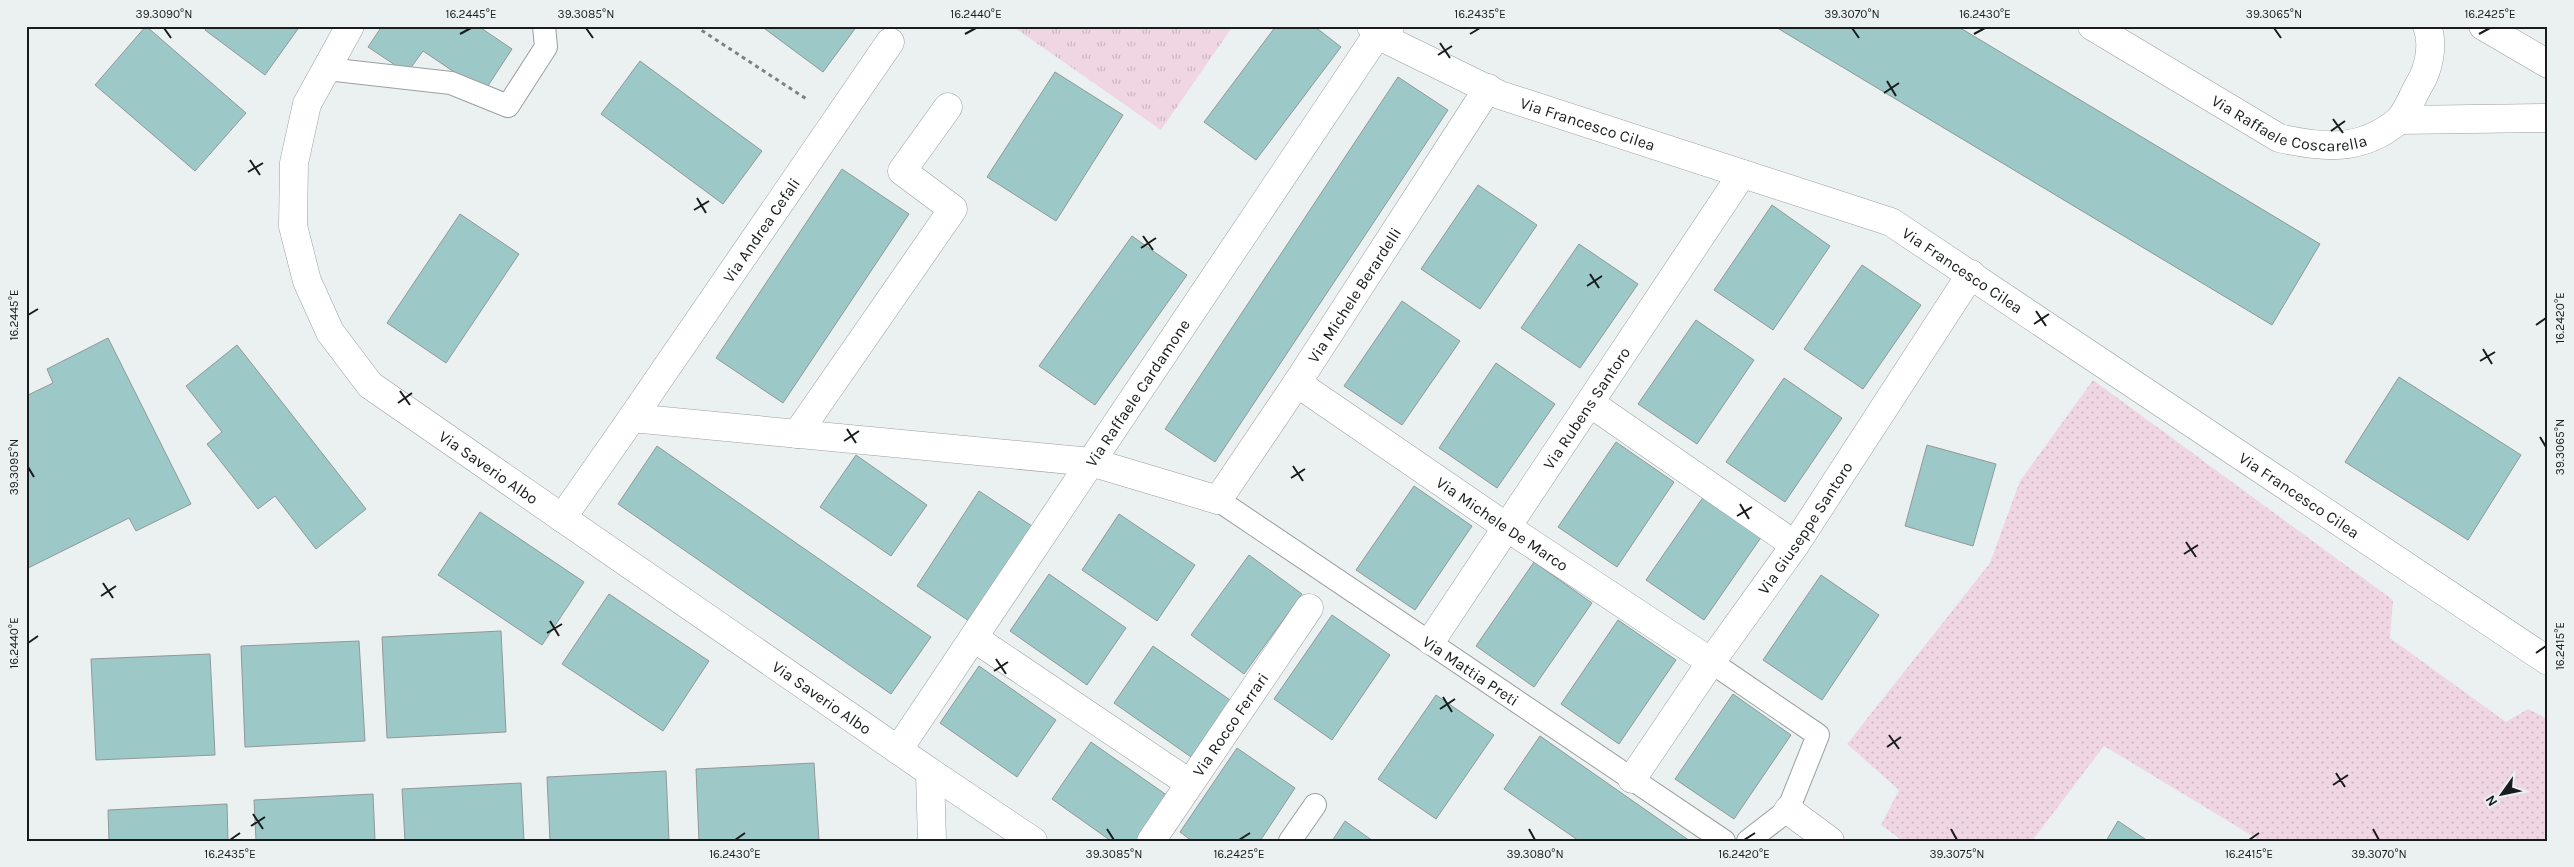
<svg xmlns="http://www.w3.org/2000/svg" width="2574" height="867" viewBox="0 0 2574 867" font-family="Karla,sans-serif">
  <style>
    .grass { fill: url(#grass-dots) }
    .park { fill: url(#park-tufts) }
    .building { fill: #9cc8c7; stroke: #929898 }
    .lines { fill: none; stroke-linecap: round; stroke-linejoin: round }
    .lane-casing { stroke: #9aa0a0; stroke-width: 24 }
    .street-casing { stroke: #9aa0a0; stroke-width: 29 }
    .path { stroke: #7d8282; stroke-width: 3; stroke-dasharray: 4 4; stroke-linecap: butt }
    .lane { stroke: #fff; stroke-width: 22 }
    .street { stroke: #fff; stroke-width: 28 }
    .ticks { fill: none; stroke: #191c1c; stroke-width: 2 }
    .labels { text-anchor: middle; stroke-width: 4.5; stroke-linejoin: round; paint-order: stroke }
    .street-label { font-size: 16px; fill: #191c1c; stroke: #ebf1f1 }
    .neatline { fill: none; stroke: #191c1c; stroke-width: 2 }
    .ticks-label { font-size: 12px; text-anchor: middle; fill: #191c1c }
  </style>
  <defs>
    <pattern id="grass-dots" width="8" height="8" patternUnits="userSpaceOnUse" patternTransform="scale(1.25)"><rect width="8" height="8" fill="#efd6e2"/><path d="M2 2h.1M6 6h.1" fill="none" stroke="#ccb7c1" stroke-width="1.8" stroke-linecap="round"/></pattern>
    <pattern id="park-tufts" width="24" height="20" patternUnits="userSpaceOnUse" patternTransform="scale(1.25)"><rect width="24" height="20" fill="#efd6e2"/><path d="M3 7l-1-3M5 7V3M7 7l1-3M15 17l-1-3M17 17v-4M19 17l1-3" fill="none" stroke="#ccb7c1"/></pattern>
  </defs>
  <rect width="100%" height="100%" fill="#ebf1f1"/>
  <path class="grass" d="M2093,380L2393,600L2390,638L2506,722L2528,709L2548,719V841H2261L2104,746L2032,841H1903L1881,825L1899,790L1847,744L1990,563L2020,481Z"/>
  <path class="park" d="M1012,26H1233L1161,130Z"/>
  <g class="building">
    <path d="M146,26L246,113L195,171L95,85Z"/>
    <path d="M208,26H300L265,75L205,30Z"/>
    <path d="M382,26H478L512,49L484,92L423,51L407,73L368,47Z"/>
    <path d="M761,26H857L823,72Z"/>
    <path d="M1276,26H1314L1341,47L1256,160L1204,122Z"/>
    <path d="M1774,26H1957L2320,244L2272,325Z"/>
    <path d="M640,61L762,151L723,204L601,114Z"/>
    <path d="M1055,72L1123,115L1056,221L987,177Z"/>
    <path d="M1398,77L1448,110L1215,462L1165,429Z"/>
    <path d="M842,169L909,214L783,403L716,358Z"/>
    <path d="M1478,185L1537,225L1480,309L1421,269Z"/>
    <path d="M1772,205L1830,246L1773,330L1714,290Z"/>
    <path d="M460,214L519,254L446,363L387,323Z"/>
    <path d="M1132,236L1187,275L1095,405L1039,366Z"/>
    <path d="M1579,244L1638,284L1580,368L1521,328Z"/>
    <path d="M1862,265L1921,305L1863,389L1804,349Z"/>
    <path d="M1402,301L1460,341L1402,425L1344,386Z"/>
    <path d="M1696,320L1754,360L1697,444L1638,404Z"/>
    <path d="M108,338L191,504L136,531L129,518L28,568L26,396L53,383L47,369Z"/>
    <path d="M237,345L366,509L316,549L275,496L258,509L207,444L222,432L186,386Z"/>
    <path d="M1496,363L1555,404L1497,488L1439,448Z"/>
    <path d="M2399,377L2521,455L2468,540L2345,462Z"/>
    <path d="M1784,378L1842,418L1785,502L1726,462Z"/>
    <path d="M1616,442L1674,482L1617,567L1558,527Z"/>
    <path d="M1927,445L1996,464L1973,546L1905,526Z"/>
    <path d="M657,446L931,637L891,694L618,504Z"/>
    <path d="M856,455L927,505L891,556L820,507Z"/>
    <path d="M1414,486L1472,526L1415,610L1356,570Z"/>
    <path d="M979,491L1032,526L969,621L917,586Z"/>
    <path d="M1704,496L1762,536L1704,620L1646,580Z"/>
    <path d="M480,512L584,582L542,645L438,575Z"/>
    <path d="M1119,514L1195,565L1157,621L1082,570Z"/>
    <path d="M1249,555L1302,594L1244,674L1191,635Z"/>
    <path d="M1534,562L1592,603L1534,687L1476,646Z"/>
    <path d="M1049,574L1126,628L1087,685L1010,631Z"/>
    <path d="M1821,575L1879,615L1822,700L1763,660Z"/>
    <path d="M609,594L709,661L663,731L562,664Z"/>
    <path d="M1332,615L1390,655L1332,740L1274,699Z"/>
    <path d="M1618,620L1676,660L1619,744L1561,704Z"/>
    <path d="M501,631L506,732L387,738L382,637Z"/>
    <path d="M359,641L365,741L245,747L241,646Z"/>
    <path d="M1153,646L1230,700L1191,757L1114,703Z"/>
    <path d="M210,654L215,755L96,760L91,659Z"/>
    <path d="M979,666L1056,720L1017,777L940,723Z"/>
    <path d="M1733,694L1791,735L1734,819L1675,779Z"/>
    <path d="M1436,695L1494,735L1436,819L1378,779Z"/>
    <path d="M1540,736L1690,841H1579L1504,789Z"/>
    <path d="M1091,742L1168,796L1138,841H1111L1052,799Z"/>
    <path d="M1237,748L1295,788L1260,841H1192L1180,832Z"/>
    <path d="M814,763L819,841H699L696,769Z"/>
    <path d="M666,771L669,841H550L547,777Z"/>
    <path d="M521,783L524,841H405L402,789Z"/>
    <path d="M373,794L375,841H256L254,800Z"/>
    <path d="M227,804L228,841H109L108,810Z"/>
    <path d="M1345,821L1373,841H1332Z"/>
    <path d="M2118,821L2148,841H2106Z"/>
  </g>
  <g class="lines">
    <defs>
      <g id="lane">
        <path d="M327,69L451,83L508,106L546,47L544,26"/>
        <path id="s1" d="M1218,500L1724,841"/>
        <path d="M1711,662L1818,735L1788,810L1748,841"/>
        <path d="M1290,841L1315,805"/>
      </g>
      <g id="street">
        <path id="s2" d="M350,26L307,104L294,163L293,226L307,281L330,332L370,385L930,772L932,841"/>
        <path id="s3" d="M1371,26L1377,35L1500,95L1891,222L2548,661"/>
        <path id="s4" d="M2092,26L2279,138C2322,148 2361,152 2398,121C2407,113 2413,95 2419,85C2429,69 2434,44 2427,26"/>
        <path d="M2483,26L2548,64"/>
        <path d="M2399,120L2548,118"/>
        <path id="s5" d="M1297,383L1508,528L1711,662"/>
        <path d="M1590,403L1795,545"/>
        <path id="s6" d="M632,418L890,42"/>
        <path d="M797,434L953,209L902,171L948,107"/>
        <path id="s7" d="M562,518L632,418L1091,462L1218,500L1297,383L1488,88"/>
        <path d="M974,638L1189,783"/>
        <path id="s8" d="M1431,641L1742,174"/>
        <path id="s9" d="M898,750L1377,35L1390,26"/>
        <path d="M930,772L1033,841"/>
        <path id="s10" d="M1632,779L1711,662L1795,545L1971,274"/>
        <path d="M1788,810L1830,841"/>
        <path id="s11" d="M1151,841L1309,608"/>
      </g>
    </defs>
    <use href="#lane" class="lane-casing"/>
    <use href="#street" class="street-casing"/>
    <path class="path" d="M695,26L808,100"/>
    <use href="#lane" class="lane"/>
    <use href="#street" class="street"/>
  </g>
  <path class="ticks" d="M164,28L171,38M586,28L593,38M1852,28L1859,38M2274,28L2281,38M460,34L471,28M965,34L976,28M1470,34L1480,28M1974,34L1985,28M2479,34L2490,28M1440,43L1450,58M1438,55L1452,46M1887,81L1896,96M1884,93L1899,83M2333,119L2343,133M2331,131L2345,121M250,160L260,175M248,172L263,163M697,198L706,213M694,210L709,201M1143,236L1153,250M1141,248L1156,238M1590,274L1599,288M1587,286L1602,276M2036,311L2046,326M28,315L38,309M2034,324L2049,314M2536,325L2546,318M2483,349L2492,364M2480,361L2495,352M400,391L410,405M398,403L412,393M847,429L856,443M2540,437L2546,447M844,441L859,431M1293,466L1303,481M28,467L34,477M1291,478L1305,469M1740,504L1749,519M1737,516L1752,507M2186,542L2196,557M2184,554L2198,545M103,583L113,598M101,596L116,586M550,621L559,636M547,633L562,624M28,643L38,636M2536,653L2546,646M996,659L1006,674M994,671L1008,662M1443,697L1452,712M1440,709L1455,699M1889,735L1899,749M1887,747L1901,737M2336,773L2345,787M2333,785L2348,775M253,814L263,829M251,826L265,817M1107,829L1114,840M1529,829L1535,840M1951,829L1957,840M2373,829L2379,840M230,840L240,833M735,840L745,833M1239,840L1250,833M1744,840L1755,833M2249,840L2259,833"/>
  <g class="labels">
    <g class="street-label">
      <text dy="6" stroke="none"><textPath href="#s4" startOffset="224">Via Raffaele Coscarella</textPath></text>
      <text dy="6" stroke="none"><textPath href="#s3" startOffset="240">Via Francesco Cilea</textPath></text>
      <text dy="6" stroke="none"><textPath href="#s6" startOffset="228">Via Andrea Cefali</textPath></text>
      <text dy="6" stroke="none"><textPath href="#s3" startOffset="645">Via Francesco Cilea</textPath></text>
      <text dy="6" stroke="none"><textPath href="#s7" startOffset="962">Via Michele Berardelli</textPath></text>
      <text dy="6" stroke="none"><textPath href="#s9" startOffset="430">Via Raffaele Cardamone</textPath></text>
      <text dy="6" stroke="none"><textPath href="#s8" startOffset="280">Via Rubens Santoro</textPath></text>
      <text dy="6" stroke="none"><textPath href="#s2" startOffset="536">Via Saverio Albo</textPath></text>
      <text dy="6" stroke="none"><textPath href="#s3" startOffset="1050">Via Francesco Cilea</textPath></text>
      <text dy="6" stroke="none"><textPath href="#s5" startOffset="249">Via Michele De Marco</textPath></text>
      <text dy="6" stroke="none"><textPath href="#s10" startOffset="305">Via Giuseppe Santoro</textPath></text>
      <text dy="6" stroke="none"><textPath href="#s1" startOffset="305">Via Mattia Preti</textPath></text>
      <text dy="6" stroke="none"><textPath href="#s2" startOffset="941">Via Saverio Albo</textPath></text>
      <text dy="6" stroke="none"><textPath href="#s11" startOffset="141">Via Rocco Ferrari</textPath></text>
    </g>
  </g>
  <rect width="2574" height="867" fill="none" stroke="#ebf1f1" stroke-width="55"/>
  <g transform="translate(2502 794) rotate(237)" stroke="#ebf1f1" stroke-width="4" paint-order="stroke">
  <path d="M0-4L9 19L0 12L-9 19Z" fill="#191c1c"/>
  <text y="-8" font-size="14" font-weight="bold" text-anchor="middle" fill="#191c1c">N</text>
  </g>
  <rect x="28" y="28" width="2518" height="812" class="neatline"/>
  <g class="ticks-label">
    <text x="164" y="18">39.3090°N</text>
    <text x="471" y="18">16.2445°E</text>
    <text x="586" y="18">39.3085°N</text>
    <text x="976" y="18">16.2440°E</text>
    <text x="1480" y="18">16.2435°E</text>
    <text x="1852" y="18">39.3070°N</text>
    <text x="1985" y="18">16.2430°E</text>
    <text x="2274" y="18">39.3065°N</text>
    <text x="2490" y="18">16.2425°E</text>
    <text transform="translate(14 315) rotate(-90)" y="4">16.2445°E</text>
    <text transform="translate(2560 318) rotate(-90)" y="4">16.2420°E</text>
    <text transform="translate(2560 447) rotate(-90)" y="4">39.3065°N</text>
    <text transform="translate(14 467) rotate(-90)" y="4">39.3095°N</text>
    <text transform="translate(14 643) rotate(-90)" y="4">16.2440°E</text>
    <text transform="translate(2560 646) rotate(-90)" y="4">16.2415°E</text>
    <text x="230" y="858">16.2435°E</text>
    <text x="735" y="858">16.2430°E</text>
    <text x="1114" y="858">39.3085°N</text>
    <text x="1239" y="858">16.2425°E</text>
    <text x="1535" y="858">39.3080°N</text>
    <text x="1744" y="858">16.2420°E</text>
    <text x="1957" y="858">39.3075°N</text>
    <text x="2249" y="858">16.2415°E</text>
    <text x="2379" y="858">39.3070°N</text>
  </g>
</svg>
